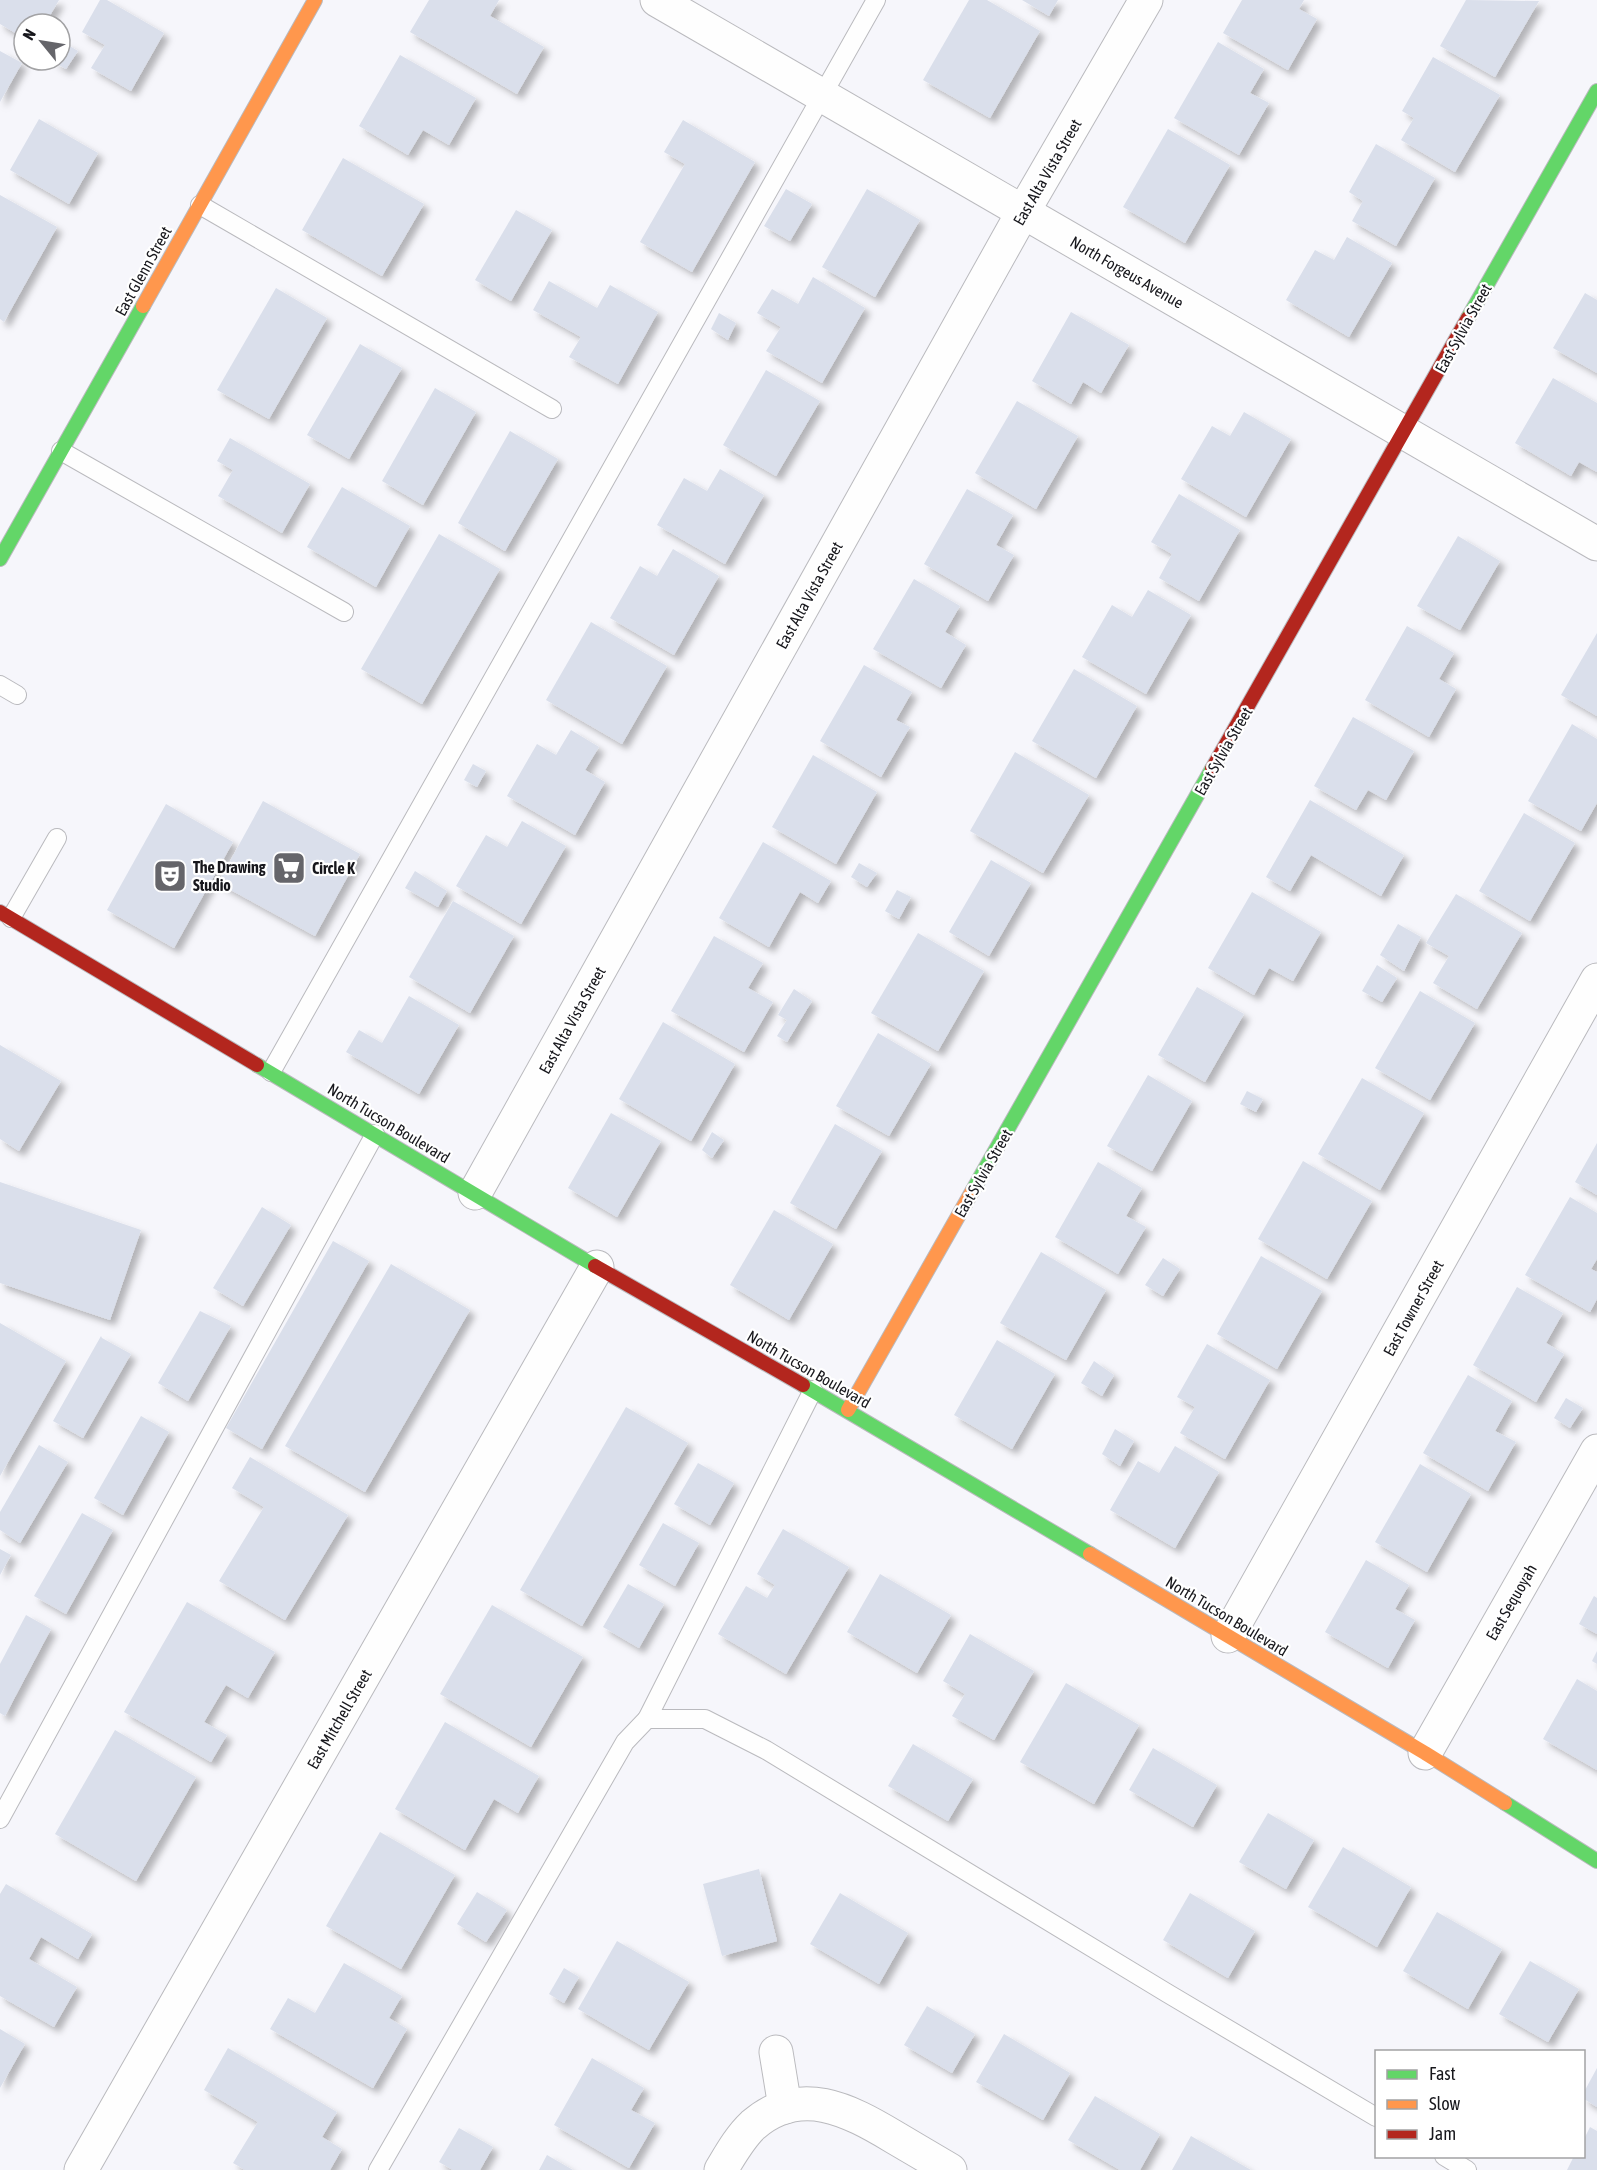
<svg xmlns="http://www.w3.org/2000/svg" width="1597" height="2170" viewBox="0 0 1597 2170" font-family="'Asap Condensed',sans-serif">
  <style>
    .building { fill: #dadfeb; filter: url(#shadow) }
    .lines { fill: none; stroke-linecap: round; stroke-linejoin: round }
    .lane-casing { stroke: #bababe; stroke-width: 20 }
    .street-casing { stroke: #bababe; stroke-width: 35 }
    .fast-casing { stroke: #bababe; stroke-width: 16 }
    .slow-casing { stroke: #bababe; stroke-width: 16 }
    .jam-casing { stroke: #bababe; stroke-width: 16 }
    .lane { stroke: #fefefe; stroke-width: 18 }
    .street { stroke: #fefefe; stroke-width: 33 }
    .fast { stroke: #63d668; stroke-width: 14 }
    .slow { stroke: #ff974d; stroke-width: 14 }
    .jam { stroke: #b3261e; stroke-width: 14 }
    .labels { text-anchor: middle; stroke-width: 4.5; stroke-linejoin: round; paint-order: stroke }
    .street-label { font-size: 16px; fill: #17171c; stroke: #fff }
    .poi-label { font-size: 16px; font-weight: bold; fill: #17171c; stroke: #fff; text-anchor: start }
  </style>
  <defs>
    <filter id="shadow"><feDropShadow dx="5.5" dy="5.5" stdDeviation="3" flood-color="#0004"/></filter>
  </defs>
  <rect width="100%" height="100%" fill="#f6f6fb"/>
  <g class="building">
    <path d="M0,0H59L45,24H24V38L0,24Z"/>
    <path d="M100,0H107L164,33L131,91L91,68L105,45L82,32Z"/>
    <path d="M429,0H499L490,16L544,47L517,94L410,32Z"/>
    <path d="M969,0H987L1040,31L990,118L923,80Z"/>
    <path d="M1022,0H1058L1049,16Z"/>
    <path d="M1242,0H1304L1299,9L1317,19L1288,70L1223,33Z"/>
    <path d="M1466,0L1539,1L1495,77L1440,46Z"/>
    <path d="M63,42L78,51L66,69L50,60H60V47Z"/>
    <path d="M1218,42L1264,69L1250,93L1269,103L1239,155L1174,118Z"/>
    <path d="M0,51L22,63L0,102Z"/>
    <path d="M400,55L476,98L449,145L423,130L408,155L359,126Z"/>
    <path d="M1433,57L1500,95L1455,172L1401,140L1414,118L1402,111Z"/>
    <path d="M39,119L98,153L69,204L10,170Z"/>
    <path d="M683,120L755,162L692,272L640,242L685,164L664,152Z"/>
    <path d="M1168,129L1230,165L1185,243L1123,207Z"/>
    <path d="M1376,144L1435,178L1396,246L1352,221L1363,201L1349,192Z"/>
    <path d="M343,158L424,204L382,276L302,230Z"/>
    <path d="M786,189L812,204L790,241L764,226Z"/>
    <path d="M867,189L920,220L875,297L822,267Z"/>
    <path d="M0,195L57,227L4,322L0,319Z"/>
    <path d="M516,210L552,230L511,301L475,280Z"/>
    <path d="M1347,237L1392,263L1349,337L1286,300L1315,250L1334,260Z"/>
    <path d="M813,277L865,308L822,383L766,351L781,327L757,313L772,289L798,304Z"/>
    <path d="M549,281L597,308L610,285L658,312L618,384L569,357L581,337L533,310Z"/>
    <path d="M276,288L327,318L269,419L217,390Z"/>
    <path d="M1585,293L1597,300V373L1553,348Z"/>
    <path d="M1071,312L1129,345L1101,393L1083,382L1071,404L1032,381Z"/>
    <path d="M719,313L736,323L728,340L711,329Z"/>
    <path d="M360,344L402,368L349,459L307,435Z"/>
    <path d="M766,370L820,401L776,476L723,445Z"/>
    <path d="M1553,378L1597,403V472L1579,462L1571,476L1515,443Z"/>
    <path d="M435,388L476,412L423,505L382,481Z"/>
    <path d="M1017,401L1078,436L1036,509L975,473Z"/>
    <path d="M1244,412L1291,439L1246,517L1181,479L1212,426L1230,436Z"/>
    <path d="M510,431L558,459L505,551L458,523Z"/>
    <path d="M230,438L310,484L282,533L218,496L233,470L217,461Z"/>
    <path d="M720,469L764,495L725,564L657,525L684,478L707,491Z"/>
    <path d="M342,487L410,526L376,587L307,547Z"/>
    <path d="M967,489L1013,515L996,545L1014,555L988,601L924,564Z"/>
    <path d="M1179,494L1240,530L1199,601L1159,578L1172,554L1151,542Z"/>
    <path d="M439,534L500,569L422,704L361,669Z"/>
    <path d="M1458,536L1500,561L1460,630L1417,606Z"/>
    <path d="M673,549L719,576L674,655L610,618L640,566L657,576Z"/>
    <path d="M914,579L960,606L945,632L966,645L941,688L873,649Z"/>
    <path d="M1148,590L1191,615L1146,694L1082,657L1112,605L1132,617Z"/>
    <path d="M591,622L667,666L622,744L546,700Z"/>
    <path d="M1407,626L1454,653L1439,679L1456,689L1429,737L1365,700Z"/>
    <path d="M1597,633V716L1561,695Z"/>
    <path d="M864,665L912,692L896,720L910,727L881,777L820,741Z"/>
    <path d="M1074,669L1137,706L1096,778L1032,741Z"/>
    <path d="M1353,717L1414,751L1386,800L1368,790L1356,810L1314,786Z"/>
    <path d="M1572,724L1597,739V803L1581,831L1528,801Z"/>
    <path d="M571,730L599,747L585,770L605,782L575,835L507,796L537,744L556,755Z"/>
    <path d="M1015,752L1089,795L1043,873L970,831Z"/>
    <path d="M813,755L877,792L836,864L772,827Z"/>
    <path d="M473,764L486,771L477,787L464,780Z"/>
    <path d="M1310,800L1404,855L1381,896L1311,855L1290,891L1266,877Z"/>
    <path d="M263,801L360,854L315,936L218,883Z"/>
    <path d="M166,804L233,842L174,948L107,910Z"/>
    <path d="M1524,813L1575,843L1530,921L1479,891Z"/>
    <path d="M522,821L566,846L521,924L456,886L486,835L507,847Z"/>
    <path d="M763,842L831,881L818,903L800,892L769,947L719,918Z"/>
    <path d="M991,860L1031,883L989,956L949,932Z"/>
    <path d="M859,863L877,873L867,887L851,877Z"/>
    <path d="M415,871L447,891L438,907L405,888Z"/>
    <path d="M897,890L911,897L899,919L885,911Z"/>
    <path d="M1252,892L1321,932L1293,981L1269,968L1254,995L1208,968Z"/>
    <path d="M1456,894L1522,933L1477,1009L1433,983L1449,956L1426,943Z"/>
    <path d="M453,901L514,936L470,1013L409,977Z"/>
    <path d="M1398,924L1421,937L1404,971L1380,955Z"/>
    <path d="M918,933L984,971L938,1051L871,1013Z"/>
    <path d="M714,936L763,963L748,988L773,1002L744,1052L671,1011Z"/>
    <path d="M1377,965L1397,978L1382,1002L1362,991Z"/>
    <path d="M1197,987L1244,1014L1205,1082L1158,1055Z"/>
    <path d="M794,989L812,1001L787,1042L777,1036L787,1020L778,1015Z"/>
    <path d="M1420,991L1475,1023L1430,1100L1375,1068Z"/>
    <path d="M409,996L459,1025L419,1094L346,1052L359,1030L382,1043Z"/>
    <path d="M663,1022L735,1064L691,1141L619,1099Z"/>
    <path d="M878,1033L931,1064L889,1136L836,1106Z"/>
    <path d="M0,1045L61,1081L19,1151L0,1139Z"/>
    <path d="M1148,1075L1192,1101L1152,1171L1107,1146Z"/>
    <path d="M1362,1078L1424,1113L1380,1190L1318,1154Z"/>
    <path d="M1247,1091L1263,1099L1256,1112L1240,1104Z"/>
    <path d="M611,1113L661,1141L617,1217L568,1188Z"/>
    <path d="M835,1124L882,1151L836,1229L790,1203Z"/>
    <path d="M712,1132L724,1140L712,1158L702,1150Z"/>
    <path d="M1597,1143V1195L1575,1182Z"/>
    <path d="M1303,1161L1372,1201L1327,1279L1258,1239Z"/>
    <path d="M1098,1162L1142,1188L1126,1216L1146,1227L1118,1274L1055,1237Z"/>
    <path d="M0,1182L141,1230L110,1320L0,1283Z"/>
    <path d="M1570,1197L1597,1213V1259L1591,1269L1597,1272V1299L1590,1312L1525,1275Z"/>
    <path d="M262,1207L291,1225L243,1306L213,1288Z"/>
    <path d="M774,1210L833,1244L789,1320L730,1285Z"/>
    <path d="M333,1241L369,1261L262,1449L226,1428Z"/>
    <path d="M1041,1252L1106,1290L1066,1360L1000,1323Z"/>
    <path d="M1261,1256L1322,1291L1277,1369L1217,1334Z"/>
    <path d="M1163,1258L1180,1269L1163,1296L1145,1285Z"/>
    <path d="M391,1264L470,1310L365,1492L285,1446Z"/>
    <path d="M1517,1287L1563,1313L1546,1343L1564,1354L1536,1402L1473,1365Z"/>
    <path d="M200,1311L231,1326L188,1401L158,1383Z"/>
    <path d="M0,1323L66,1361L0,1476Z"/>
    <path d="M101,1336L102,1338L131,1354L83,1438L53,1421Z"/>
    <path d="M997,1340L1055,1374L1012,1449L954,1415Z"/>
    <path d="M1207,1344L1270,1380L1225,1459L1180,1433L1195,1407L1177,1397Z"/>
    <path d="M1094,1361L1114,1375L1102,1396L1081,1383Z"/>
    <path d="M1468,1375L1512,1401L1495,1431L1516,1442L1488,1491L1423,1453Z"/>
    <path d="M1566,1398L1583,1408L1570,1428L1554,1418Z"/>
    <path d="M626,1407L688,1443L582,1626L520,1590Z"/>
    <path d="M141,1416L169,1432L123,1515L94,1498Z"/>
    <path d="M1115,1429L1134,1441L1120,1466L1102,1454Z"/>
    <path d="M39,1445L68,1462L20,1543L0,1530V1512Z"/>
    <path d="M1175,1446L1219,1472L1175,1548L1110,1510L1138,1461L1159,1473Z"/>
    <path d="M250,1457L348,1515L285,1620L219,1581L264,1507L232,1488Z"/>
    <path d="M698,1463L734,1483L710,1525L674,1504Z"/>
    <path d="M1420,1464L1471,1494L1427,1572L1375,1542Z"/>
    <path d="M82,1513L113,1530L66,1614L34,1596Z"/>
    <path d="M663,1523L699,1543L675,1586L639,1565Z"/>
    <path d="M783,1529L849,1567L786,1674L718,1634L746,1586L767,1598L775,1585L757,1574Z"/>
    <path d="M0,1549L11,1555L0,1575Z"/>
    <path d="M1366,1560L1409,1585L1395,1609L1415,1620L1388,1668L1325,1632Z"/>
    <path d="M880,1574L951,1615L917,1673L847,1632Z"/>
    <path d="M628,1584L664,1604L639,1648L603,1627Z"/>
    <path d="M1594,1596L1597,1598V1634L1579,1624Z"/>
    <path d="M187,1602L275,1652L248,1698L226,1685L204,1722L227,1735L211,1762L124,1712Z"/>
    <path d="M492,1605L583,1657L531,1747L440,1694Z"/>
    <path d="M26,1615L51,1629L5,1716L0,1713V1664Z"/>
    <path d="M970,1634L1034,1671L994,1740L952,1716L965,1694L943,1681Z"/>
    <path d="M1597,1651V1664L1592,1661Z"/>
    <path d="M1577,1679L1597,1691V1770L1543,1739Z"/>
    <path d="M1066,1683L1139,1725L1094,1804L1020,1762Z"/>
    <path d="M445,1722L539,1776L518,1813L494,1799L465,1850L395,1809Z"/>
    <path d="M115,1730L196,1777L136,1881L55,1834Z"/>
    <path d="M913,1744L973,1779L948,1821L888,1786Z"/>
    <path d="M1153,1748L1217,1785L1193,1827L1129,1790Z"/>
    <path d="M1268,1813L1314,1840L1286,1889L1239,1862Z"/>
    <path d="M380,1832L455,1875L401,1969L326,1926Z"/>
    <path d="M1343,1847L1411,1887L1377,1947L1308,1907Z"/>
    <path d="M759,1869L777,1941L722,1956L703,1884Z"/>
    <path d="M6,1884L92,1934L78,1959L41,1937L29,1959L77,1987L54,2027L0,1996V1894Z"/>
    <path d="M477,1892L507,1910L486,1942L457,1924Z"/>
    <path d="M840,1893L908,1933L879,1984L810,1944Z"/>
    <path d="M1190,1893L1255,1931L1228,1978L1163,1940Z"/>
    <path d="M1437,1912L1502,1949L1468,2009L1403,1971Z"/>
    <path d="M617,1941L689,1982L649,2050L578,2009Z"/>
    <path d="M1530,1961L1579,1989L1548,2042L1499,2014Z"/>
    <path d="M344,1963L402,1996L389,2018L407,2029L373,2088L270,2029L288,1998L315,2013Z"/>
    <path d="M564,1968L579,1977L564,2003L549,1994Z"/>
    <path d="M927,2006L975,2034L952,2073L904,2045Z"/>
    <path d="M0,2029L25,2044L0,2088Z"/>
    <path d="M1004,2034L1070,2073L1043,2120L976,2082Z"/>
    <path d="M228,2048L337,2112L322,2137L342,2149L330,2170H245L233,2163L258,2122L204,2090Z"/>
    <path d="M592,2058L644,2088L631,2110L655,2123L629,2168L554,2125Z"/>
    <path d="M1597,2068V2107L1584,2099V2092Z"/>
    <path d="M1095,2096L1160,2134L1140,2170H1120L1068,2140Z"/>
    <path d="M1590,2127L1597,2131V2170H1567L1574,2156H1584V2139Z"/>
    <path d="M459,2128L493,2147L480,2170H453L439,2162Z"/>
    <path d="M1191,2136L1251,2170H1172Z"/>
    <path d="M547,2155L573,2170H539Z"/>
  </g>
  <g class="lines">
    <defs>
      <g id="lane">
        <path d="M200,205L552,409"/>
        <path d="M61,451L344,612"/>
        <path d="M0,685L17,695"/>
        <path d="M11,918L57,838"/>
        <path d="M271,1072L876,0"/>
        <path d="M647,1719L813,1390"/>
        <path d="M0,1819L375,1134"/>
        <path d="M1444,2156L1467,2170"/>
        <path d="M378,2170L625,1742L647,1719H705L766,1750L1167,1993L1376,2117"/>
      </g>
      <g id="street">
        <path d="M657,0L1597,544"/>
        <path d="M475,1193L1023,212L1146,0"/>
        <path d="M1228,1636L1597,980"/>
        <path d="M1425,1753L1597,1451"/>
        <path d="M776,2052L785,2107"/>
        <path d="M81,2170L597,1267"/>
        <path d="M721,2170C730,2155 740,2137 753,2125C800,2084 849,2110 894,2137C913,2148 931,2159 950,2170"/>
      </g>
      <g id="fast">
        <path d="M1468,318L1597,91"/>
        <path d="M0,559L143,306"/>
        <path d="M257,1065L595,1266"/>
        <path d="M973,1190L1212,769"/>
        <path d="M803,1385L1090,1554"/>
        <path d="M1505,1803L1597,1861"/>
      </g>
      <g id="slow">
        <path d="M143,306L315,0"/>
        <path d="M848,1410L973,1190"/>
        <path d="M1090,1554L1425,1753L1505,1803"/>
      </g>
      <g id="jam">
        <path d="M1212,769L1468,318"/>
        <path d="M0,912L257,1065"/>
        <path d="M595,1266L803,1385"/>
      </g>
    </defs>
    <use href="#lane" class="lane-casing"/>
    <use href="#street" class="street-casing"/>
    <use href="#fast" class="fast-casing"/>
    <use href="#slow" class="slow-casing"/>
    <use href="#jam" class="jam-casing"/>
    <use href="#lane" class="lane"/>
    <use href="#street" class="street"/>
    <use href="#fast" class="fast"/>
    <use href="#slow" class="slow"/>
    <use href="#jam" class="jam"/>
  </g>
  <defs>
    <symbol id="supermarket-square" viewBox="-11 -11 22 22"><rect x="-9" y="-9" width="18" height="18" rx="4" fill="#65656a" stroke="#fff"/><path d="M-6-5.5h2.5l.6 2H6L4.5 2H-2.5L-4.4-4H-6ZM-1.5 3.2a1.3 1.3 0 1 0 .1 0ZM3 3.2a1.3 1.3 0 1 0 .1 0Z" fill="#fff"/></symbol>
    <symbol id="theatre-square" viewBox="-11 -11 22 22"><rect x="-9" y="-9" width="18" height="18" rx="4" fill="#65656a" stroke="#fff"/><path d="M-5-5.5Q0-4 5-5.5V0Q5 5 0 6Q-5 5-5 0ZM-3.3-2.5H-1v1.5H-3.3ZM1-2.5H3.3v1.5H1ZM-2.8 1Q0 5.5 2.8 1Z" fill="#fff"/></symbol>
  </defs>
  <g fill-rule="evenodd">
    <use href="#supermarket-square" x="270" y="849" width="38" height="38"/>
    <use href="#theatre-square" x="151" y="857" width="38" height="38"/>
  </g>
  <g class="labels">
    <g class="street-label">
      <text transform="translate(1047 172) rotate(-60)" y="6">East Alta Vista Street</text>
      <text transform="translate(143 271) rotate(-61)" y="6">East Glenn Street</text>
      <text transform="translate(1127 272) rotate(30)" y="6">North Forgeus Avenue</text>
      <text transform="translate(1463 328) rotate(-61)" y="6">East Sylvia Street</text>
      <text transform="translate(809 595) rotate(-61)" y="6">East Alta Vista Street</text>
      <text transform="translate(1223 751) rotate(-60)" y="6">East Sylvia Street</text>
      <text transform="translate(572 1020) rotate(-61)" y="6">East Alta Vista Street</text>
      <text transform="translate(389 1123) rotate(31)" y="6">North Tucson Boulevard</text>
      <text transform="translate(983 1173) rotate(-60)" y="6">East Sylvia Street</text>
      <text transform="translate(1413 1308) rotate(-61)" y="6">East Towner Street</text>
      <text transform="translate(809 1369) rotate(30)" y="6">North Tucson Boulevard</text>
      <text transform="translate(1511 1602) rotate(-60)" y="6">East Sequoyah</text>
      <text transform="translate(1227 1616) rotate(31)" y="6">North Tucson Boulevard</text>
      <text transform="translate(339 1719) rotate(-60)" y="6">East Mitchell Street</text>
    </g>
    <g class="poi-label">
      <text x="193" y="873">The Drawing<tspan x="193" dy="18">Studio</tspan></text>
      <text x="312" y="874">Circle K</text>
    </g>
  </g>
  <rect x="1375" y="2050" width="210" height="108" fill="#ffffff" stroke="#a2a2a4" stroke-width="1.5"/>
  <rect x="1387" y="2070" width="30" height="9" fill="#63d668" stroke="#a2a2a4" stroke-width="1.5"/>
  <text x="1429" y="2080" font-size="18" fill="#17171c">Fast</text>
  <rect x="1387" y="2100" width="30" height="9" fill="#ff974d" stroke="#a2a2a4" stroke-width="1.5"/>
  <text x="1429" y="2110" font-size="18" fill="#17171c">Slow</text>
  <rect x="1387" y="2130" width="30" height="9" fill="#b3261e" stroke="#a2a2a4" stroke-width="1.5"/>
  <text x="1429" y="2140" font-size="18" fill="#17171c">Jam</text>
  <g transform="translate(42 42) rotate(300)"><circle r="28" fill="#ffffff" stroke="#a2a2a4" stroke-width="1.5"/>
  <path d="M0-4.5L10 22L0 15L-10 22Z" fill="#65656a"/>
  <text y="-9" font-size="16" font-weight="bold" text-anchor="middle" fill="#17171c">N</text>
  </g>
</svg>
